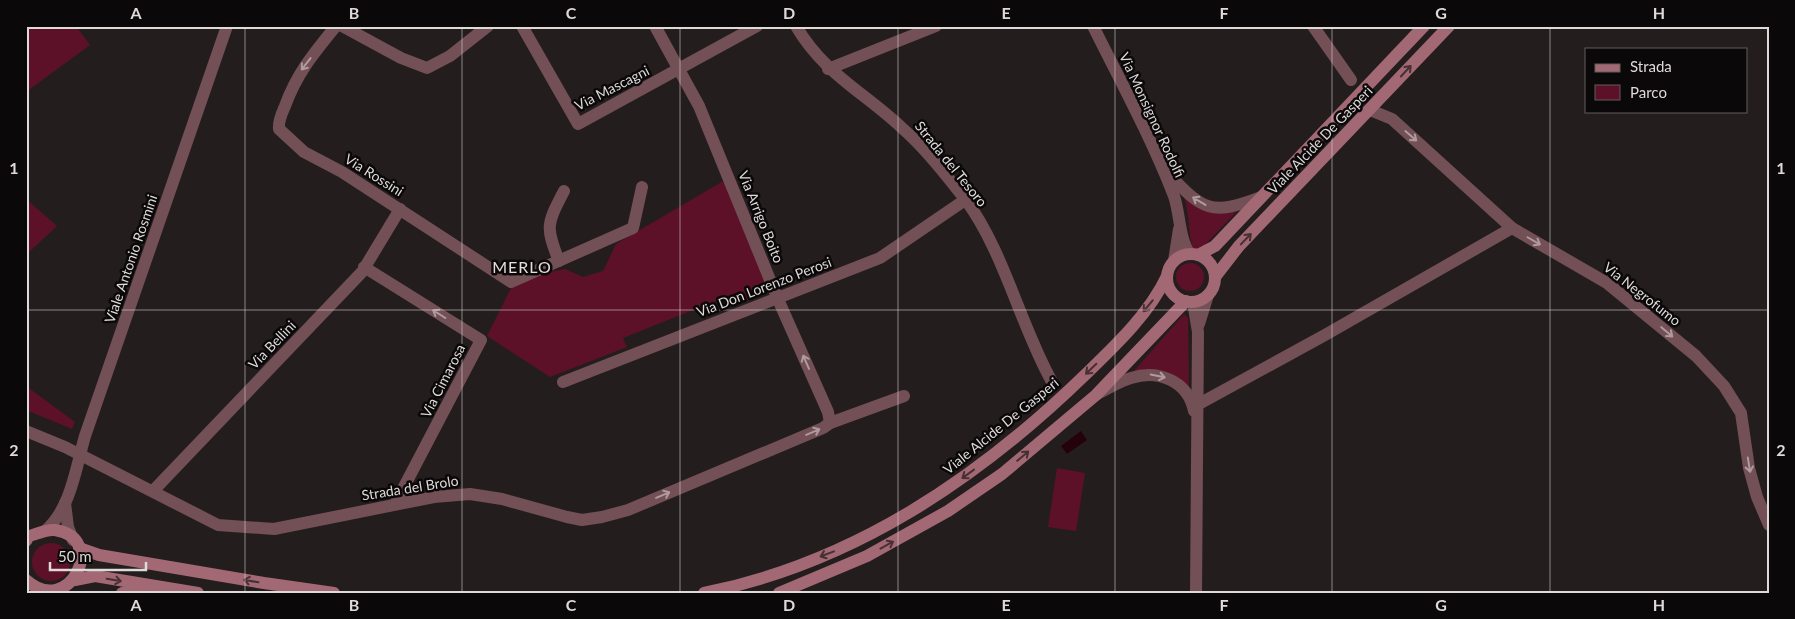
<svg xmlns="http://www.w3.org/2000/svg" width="1795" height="619" viewBox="0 0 1795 619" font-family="Lato,sans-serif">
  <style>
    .green { fill: #5c1129 }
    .water { fill: #25010b }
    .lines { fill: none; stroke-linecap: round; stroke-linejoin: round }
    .minor { stroke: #734f56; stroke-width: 12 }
    .tertiary { stroke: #734f56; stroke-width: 12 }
    .secondary { stroke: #a26974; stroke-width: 12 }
    .oneway { stroke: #ae9b9f }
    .oneway2 { stroke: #472f34 }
    .grid { fill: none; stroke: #dfdada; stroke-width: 1; stroke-opacity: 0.55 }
    .labels { text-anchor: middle; stroke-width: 5; stroke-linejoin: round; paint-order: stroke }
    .street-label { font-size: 14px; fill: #dfdada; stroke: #0b0809 }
    .quarter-label { font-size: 16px; letter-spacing: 1px; fill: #e6dcde; stroke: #0b0809 }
    .neatline { fill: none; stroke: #dfdada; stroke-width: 2 }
    .grid-label { font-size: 16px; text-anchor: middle; font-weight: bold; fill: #dfdada }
  </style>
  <rect width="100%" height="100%" fill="#241d1e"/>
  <g class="green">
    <path d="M26,26H76L90,45L26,92Z"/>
    <path d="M725,180L769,291L739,304L738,292L623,338L627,347L550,377L487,336L512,286L544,273L565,269L583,277L603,271L616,244Z"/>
    <path d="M1183,195C1198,212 1215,217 1237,211L1200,250L1195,252C1187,238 1191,214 1183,195Z"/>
    <path d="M26,199L57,226L26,255Z"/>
    <circle cx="1190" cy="277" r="14"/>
    <path d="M1184,314L1188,318L1189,388L1158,370L1134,371Z"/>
    <path d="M26,386L75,422L72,429L26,410Z"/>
    <path d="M1057,468L1085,473L1076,531L1048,527Z"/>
    <circle cx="51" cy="562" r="19"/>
  </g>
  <path class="water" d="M1081,431L1087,440L1067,454L1061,446Z"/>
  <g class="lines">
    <g class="minor">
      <path d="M336,26C314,53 297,73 285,106C282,113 278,121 279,129L304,152L342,172L511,282L633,228L642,187"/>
      <path d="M342,26L401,58L427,68L450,56L488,26"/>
      <path d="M522,26L578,124L757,26"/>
      <path d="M655,26L699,106L777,297L828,412L830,423"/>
      <path d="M796,26C824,74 864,92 902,128C925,148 946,175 965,199C1003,249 1020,324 1051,380"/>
      <path d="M1313,26L1351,80"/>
      <path d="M828,69L936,26"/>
      <path d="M1370,110L1392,119L1512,228L1607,283L1696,356L1724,386L1741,413L1749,468L1757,497L1769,525"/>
      <path d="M559,261C545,226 547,224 564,191"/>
      <path d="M364,267L481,340L395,504"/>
      <path d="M563,382L880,258L965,200"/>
      <path d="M1197,405L1325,335L1512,228"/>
      <path d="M26,431L65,447L218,525L274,529L434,497L470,494L502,499L567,517L582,520L602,517L628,510L823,428L830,423L904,396"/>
      <path d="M153,491L362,272L400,209"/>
    </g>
    <g class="tertiary">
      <path d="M1093,26C1121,82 1151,137 1174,196C1180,213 1179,239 1190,254"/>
      <path d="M1167,172C1203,211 1211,216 1261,197"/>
      <path d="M1174,261L1179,229"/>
      <path d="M1193,302L1198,332L1196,593"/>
      <path d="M1199,324L1208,295"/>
      <path d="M1099,393C1109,388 1120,381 1131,378C1158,369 1188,381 1194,411"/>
      <path d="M65,503L68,527L73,540"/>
      <path d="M45,531C71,509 76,467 85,436L227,26"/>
    </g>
    <g class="secondary">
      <circle cx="1191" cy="278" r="24"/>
      <path d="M1198,255L1215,246L1424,26"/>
      <path d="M1215,277L1239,246L1449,26"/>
      <path d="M26,541L29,536C37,534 46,529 55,530C109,538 69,619 26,580"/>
      <path d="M79,548L99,555L264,583L334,593"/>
      <path d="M75,580L95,576L198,593"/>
      <path d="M122,593L143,588"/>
      <path d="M704,593C853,563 978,479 1086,374C1116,345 1149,314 1167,276"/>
      <path d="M779,593L867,556L948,511L1002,474L1096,395L1186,301"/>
    </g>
  </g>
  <defs><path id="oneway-shaft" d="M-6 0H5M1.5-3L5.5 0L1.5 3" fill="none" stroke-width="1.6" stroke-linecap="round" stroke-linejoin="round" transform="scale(1.25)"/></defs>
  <g class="oneway">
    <use href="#oneway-shaft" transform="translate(306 64) rotate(128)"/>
    <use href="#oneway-shaft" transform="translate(1411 136) rotate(41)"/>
    <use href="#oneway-shaft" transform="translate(1199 201) rotate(-149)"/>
    <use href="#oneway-shaft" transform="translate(1534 241) rotate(30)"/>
    <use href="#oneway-shaft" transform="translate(439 314) rotate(-148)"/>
    <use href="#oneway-shaft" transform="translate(1667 332) rotate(40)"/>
    <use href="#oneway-shaft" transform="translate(806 362) rotate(-114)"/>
    <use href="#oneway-shaft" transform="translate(1158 376) rotate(12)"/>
    <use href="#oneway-shaft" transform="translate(813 432) rotate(-23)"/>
    <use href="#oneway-shaft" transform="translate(1749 465) rotate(81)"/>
    <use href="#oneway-shaft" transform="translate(663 495) rotate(-23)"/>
  </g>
  <g class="oneway2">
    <use href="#oneway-shaft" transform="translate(1406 71) rotate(-47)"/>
    <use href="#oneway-shaft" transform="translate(1246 239) rotate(-46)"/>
    <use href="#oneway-shaft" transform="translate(1148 306) rotate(130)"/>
    <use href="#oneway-shaft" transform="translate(1091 369) rotate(136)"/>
    <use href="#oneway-shaft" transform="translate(1023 456) rotate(-40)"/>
    <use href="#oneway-shaft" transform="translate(968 474) rotate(144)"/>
    <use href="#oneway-shaft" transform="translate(887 545) rotate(-29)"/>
    <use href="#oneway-shaft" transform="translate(827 554) rotate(159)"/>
    <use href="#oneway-shaft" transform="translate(114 580) rotate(10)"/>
    <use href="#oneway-shaft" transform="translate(251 581) rotate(-170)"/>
  </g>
  <path class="grid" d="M245,26V593M462,26V593M680,26V593M898,26V593M1115,26V593M1332,26V593M1550,26V593M26,310H1769"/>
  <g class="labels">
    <g class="street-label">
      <text transform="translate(612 88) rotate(-27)" y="5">Via Mascagni</text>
      <text transform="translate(1152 115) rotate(65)" y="5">Via Monsignor Rodolfi</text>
      <text transform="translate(1320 140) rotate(-46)" y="5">Viale Alcide De Gasperi</text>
      <text transform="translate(951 164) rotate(51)" y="5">Strada del Tesoro</text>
      <text transform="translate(374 175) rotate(32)" y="5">Via Rossini</text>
      <text transform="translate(761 217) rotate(68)" y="5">Via Arrigo Boito</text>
      <text transform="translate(131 259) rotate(-71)" y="5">Viale Antonio Rosmini</text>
      <text transform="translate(764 287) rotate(-21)" y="5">Via Don Lorenzo Perosi</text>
      <text transform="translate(1642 294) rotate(38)" y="5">Via Negrofumo</text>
      <text transform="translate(272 345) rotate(-46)" y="5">Via Bellini</text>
      <text transform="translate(443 381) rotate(-63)" y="5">Via Cimarosa</text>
      <text transform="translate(1001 426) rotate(-39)" y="5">Viale Alcide De Gasperi</text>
      <text transform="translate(410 488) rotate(-9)" y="5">Strada del Brolo</text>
    </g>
    <g class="quarter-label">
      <text x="522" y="273">MERLO</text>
    </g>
  </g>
  <rect width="1795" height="619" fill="none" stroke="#0b0809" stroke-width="55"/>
  <rect x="1585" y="48" width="162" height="65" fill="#0b0809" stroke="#605c5d"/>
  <rect x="1595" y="64" width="25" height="8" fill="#a26974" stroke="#605c5d"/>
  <text x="1630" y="72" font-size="15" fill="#dfdada">Strada</text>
  <rect x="1595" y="85" width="25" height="15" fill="#5c1129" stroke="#605c5d"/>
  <text x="1630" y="98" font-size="15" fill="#dfdada">Parco</text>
  <path d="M50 562v8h96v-8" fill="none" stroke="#dfdada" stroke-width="2.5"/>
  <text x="58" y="562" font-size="15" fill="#dfdada" stroke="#0b0809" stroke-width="4" paint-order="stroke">50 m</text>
  <rect x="28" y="28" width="1740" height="564" class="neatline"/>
  <g class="grid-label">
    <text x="136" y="19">A</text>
    <text x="354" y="19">B</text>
    <text x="571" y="19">C</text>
    <text x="789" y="19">D</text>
    <text x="1006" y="19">E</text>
    <text x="1224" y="19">F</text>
    <text x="1441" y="19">G</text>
    <text x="1659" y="19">H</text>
    <text x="14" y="174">1</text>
    <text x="1781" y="174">1</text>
    <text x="14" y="456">2</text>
    <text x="1781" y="456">2</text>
    <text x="136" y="611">A</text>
    <text x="354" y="611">B</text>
    <text x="571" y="611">C</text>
    <text x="789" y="611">D</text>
    <text x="1006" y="611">E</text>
    <text x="1224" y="611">F</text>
    <text x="1441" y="611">G</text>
    <text x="1659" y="611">H</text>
  </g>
</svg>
